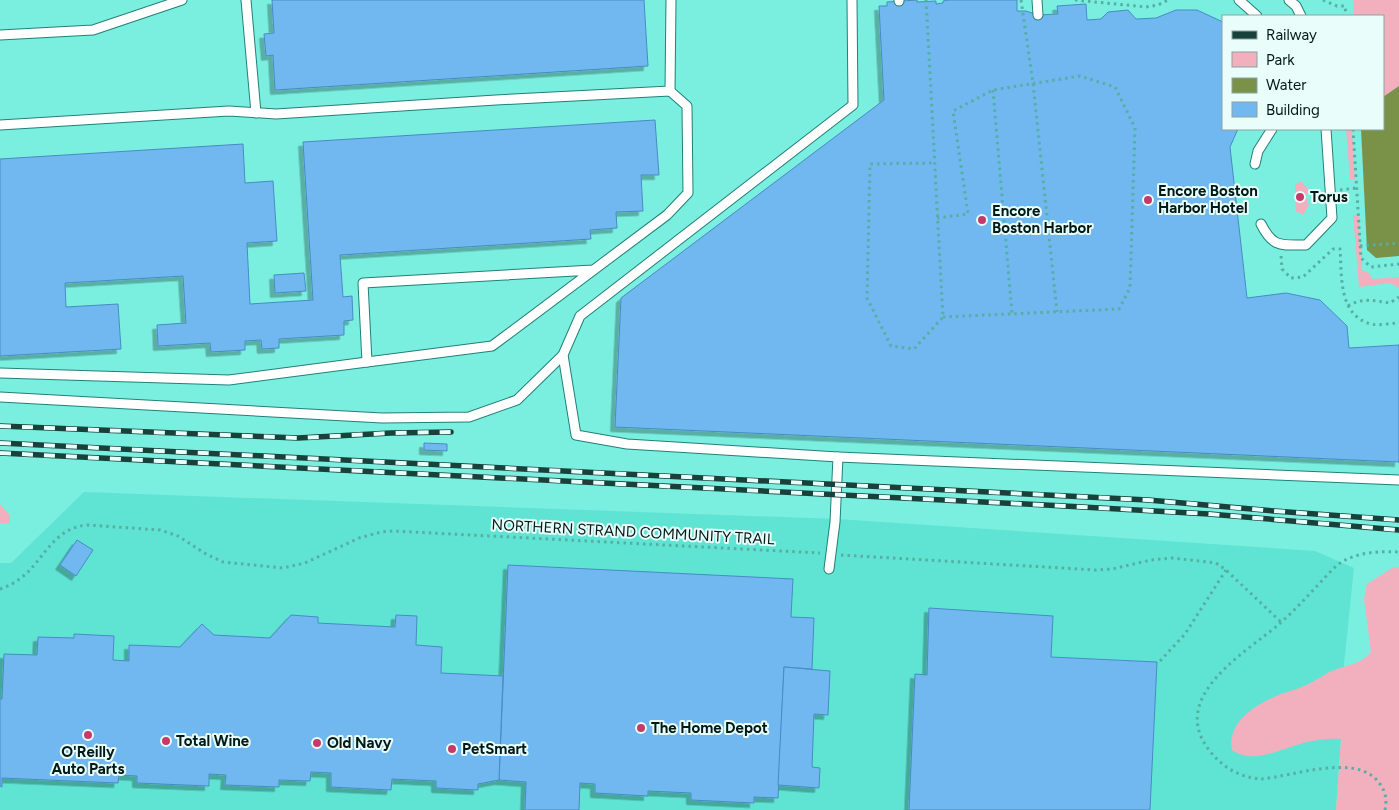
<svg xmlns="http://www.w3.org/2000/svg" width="1399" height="810" viewBox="0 0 1399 810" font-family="Figtree,sans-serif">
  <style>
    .built { fill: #5fe4d4 }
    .green { fill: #f2afbd }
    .water { fill: #799248 }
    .building { fill: #71b7f0; stroke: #478cc2; filter: url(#shadow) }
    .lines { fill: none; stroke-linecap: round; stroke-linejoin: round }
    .lane-casing { stroke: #218076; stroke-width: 11 }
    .path { stroke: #56afa3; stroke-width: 3; stroke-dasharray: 2.5 4; stroke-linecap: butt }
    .lane { stroke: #fff; stroke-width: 9 }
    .rail-casing { stroke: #18413b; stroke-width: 5.5 }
    .rail { stroke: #e9fdfa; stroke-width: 4; stroke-dasharray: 11; stroke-linecap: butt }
    .poi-dot { fill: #c63968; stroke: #e9fdfa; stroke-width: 2 }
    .labels { text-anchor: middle; stroke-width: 4; stroke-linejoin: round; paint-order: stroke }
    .poi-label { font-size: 15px; font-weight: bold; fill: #021a17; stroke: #e9fdfa; text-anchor: start }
    .street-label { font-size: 15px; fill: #021a17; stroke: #e9fdfa }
  </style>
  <defs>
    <filter id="shadow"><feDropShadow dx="-4.5" dy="4.5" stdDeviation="0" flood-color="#0004"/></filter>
  </defs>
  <rect width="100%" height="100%" fill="#7aefe0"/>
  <path class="built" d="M84,492L837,519L1315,551L1354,568L1344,664L1343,692L1299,730L1341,739L1336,810H0V563H11Z"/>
  <g class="green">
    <path d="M1353,0H1399V86L1383,97V16H1354Z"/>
    <path d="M1346,129H1352L1355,179H1350Z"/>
    <path d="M1301,181L1308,189L1306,197L1309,205L1303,215L1296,211L1295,185Z"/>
    <path d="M1353,215L1359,216L1362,270L1369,273L1372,279L1399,277V288L1390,283L1359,287Z"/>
    <path d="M0,504L10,515V520L8,524L0,523Z"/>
    <path d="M1399,567V810H1336L1341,739C1328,738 1315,740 1303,743C1281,749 1253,765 1232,750C1226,722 1258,703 1281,694C1289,691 1298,689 1306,685C1316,681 1324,674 1334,670C1348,665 1361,664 1371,652L1364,599L1367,584L1392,568Z"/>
  </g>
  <path class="water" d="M1399,86V256L1376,258L1367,250L1361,129H1383V97Z"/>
  <g class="building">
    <path d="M272,0H644L648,66L275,90L273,55L266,56L264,34L274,33Z"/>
    <path d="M917,0V2L936,1V4L943,3V1L949,0H1017V11H1026L1038,15L1058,14L1057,6L1086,4L1087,20L1101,19L1108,12L1128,10L1136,19L1156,18L1176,10H1197L1223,22V129H1238L1230,147L1247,298L1286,293L1320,300L1347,326L1349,348L1399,345V462L615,427L621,298L884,100L879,6H887V2Z"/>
    <path d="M655,120L659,175H641L643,211L616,212L617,228L590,230L591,239L340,255L343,297L352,296L353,320L344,321V335L279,339V348L262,349L261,340L245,341V350L211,352L210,343L158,346L157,325L186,323L183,276L65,283L66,307L118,304L121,349L0,356V159L243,144L245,183L273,181L277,241L247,243L250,304L313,300L303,142Z"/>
    <path d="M304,273L306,291L275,293L274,275Z"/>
    <path d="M424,443L447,444V451L424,450Z"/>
    <path d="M77,540L93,550L76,576L60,565Z"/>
    <path d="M508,565L793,579L791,617L814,618L812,669L784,667L778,798L754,797V803L691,800V793L648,791V796L595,793V784L580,783L579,810H525L526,782L499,780Z"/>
    <path d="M929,608L1053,616L1051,657L1157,662L1150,810H909L915,674L927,675Z"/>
    <path d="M291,615L318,617V623L395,627L396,615L417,616L416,645L442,647L441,673L503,676L499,780L478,784V790L436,788V781L392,779L391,790L331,787V773L311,772L310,781L279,780V787L225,785L226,775L209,774V786L137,783V776L119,775L118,783L2,778V787L0,786V699H2L4,654L37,655L38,637L74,638V634L114,636L113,660L129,661V645L180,647L202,624L214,635L270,638Z"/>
    <path d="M784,667L830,671L828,715L814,714L812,767L820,768L819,788L778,785Z"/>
  </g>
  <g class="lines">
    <defs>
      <g id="lane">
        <path d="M246,0L256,113"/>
        <path d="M852,0L853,105L580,316L563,355L576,435L627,444L838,457L1399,480"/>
        <path d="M899,0V1"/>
        <path d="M1037,0L1038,15"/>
        <path d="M1239,0L1257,16"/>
        <path d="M1289,0L1296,6L1301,16"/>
        <path d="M0,35L93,30L182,0"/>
        <path d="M670,91L671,0"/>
        <path d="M0,125L229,111L276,114L496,100L670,91L687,106L688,193L667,215L492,346L367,362L363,283L593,270"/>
        <path d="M1255,164L1258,151L1272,129"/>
        <path d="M1261,224C1273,248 1281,245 1306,245L1332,218L1326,129"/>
        <path d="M0,373L229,380L367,362"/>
        <path d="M0,397L382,418L469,417L517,400L563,355"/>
        <path d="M829,569L835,522L838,457"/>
      </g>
    </defs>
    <use href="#lane" class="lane-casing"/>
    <g class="path">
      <path d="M926,0C932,106 937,212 943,317L914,349L891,346L867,298L870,164L935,163"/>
      <path d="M1021,0L1033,83L1057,312"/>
      <path d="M1075,0L1146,7L1158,5L1168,0"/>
      <path d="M1323,0L1337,6H1345L1346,16"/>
      <path d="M993,90L1012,314"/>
      <path d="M1353,129L1361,258L1371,267L1399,264"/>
      <path d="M1340,190L1356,188"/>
      <path d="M937,218L968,214L953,111L993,90L1080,76L1115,87L1135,128L1130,288L1119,309L943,317"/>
      <path d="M1360,246L1399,243"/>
      <path d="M1281,256L1282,269L1291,278L1303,277L1333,249H1340C1342,276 1338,315 1371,324C1379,326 1390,323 1399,323"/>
      <path d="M1348,306C1362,297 1375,301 1390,303L1399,297"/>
      <path d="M841,555L1096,570L1112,569L1151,560L1172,558L1216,563L1226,570L1281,622"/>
      <path d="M0,589C10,586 19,580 27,573C46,554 56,528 87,525L160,530L178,536L206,554L223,562L283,568L305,563L359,538L381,532L393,531L820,553"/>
      <path d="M1160,661L1185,634L1226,570"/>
      <path d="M1385,810C1387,801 1386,792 1380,784C1358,751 1292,777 1260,779C1239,777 1222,767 1209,750C1168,697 1245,653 1278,625C1299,607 1317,585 1337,565C1355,552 1378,551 1399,552"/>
    </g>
    <use href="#lane" class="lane"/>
    <defs>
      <g id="rail">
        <path d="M0,426L298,438L391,433L451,432"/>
        <path d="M0,443L1148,500L1274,511L1399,520"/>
        <path d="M0,453L1064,506L1209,514L1399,530"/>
      </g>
    </defs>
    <use href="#rail" class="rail-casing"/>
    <use href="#rail" class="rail"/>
  </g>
  <g class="poi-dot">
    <circle cx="1300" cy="197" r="5"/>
    <circle cx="1148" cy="200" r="5"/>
    <circle cx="982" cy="220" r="5"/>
    <circle cx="641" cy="728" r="5"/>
    <circle cx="88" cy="735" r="5"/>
    <circle cx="166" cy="741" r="5"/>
    <circle cx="317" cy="743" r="5"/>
    <circle cx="452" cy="749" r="5"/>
  </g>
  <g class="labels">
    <g class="poi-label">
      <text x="1158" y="196">Encore Boston<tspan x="1158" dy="17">Harbor Hotel</tspan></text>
      <text x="1310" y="202">Torus</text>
      <text x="992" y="216">Encore<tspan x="992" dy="17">Boston Harbor</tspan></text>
      <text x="651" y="733">The Home Depot</text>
      <text x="176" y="746">Total Wine</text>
      <text x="327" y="748">Old Navy</text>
      <text x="462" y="754">PetSmart</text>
      <text x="88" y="757" text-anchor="middle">O'Reilly<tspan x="88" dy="17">Auto Parts</tspan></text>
    </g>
    <g class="street-label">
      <text transform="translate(633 532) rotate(3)" y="5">NORTHERN STRAND COMMUNITY TRAIL</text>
    </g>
  </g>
  <rect x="1222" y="15" width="162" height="115" fill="#e9fdfa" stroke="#8da29f"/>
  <rect x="1232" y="31" width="25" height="8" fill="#18413b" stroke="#8da29f"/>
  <text x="1266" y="40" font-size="15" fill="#021a17">Railway</text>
  <rect x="1232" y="52" width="25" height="15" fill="#f2afbd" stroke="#8da29f"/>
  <text x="1266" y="65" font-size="15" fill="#021a17">Park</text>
  <rect x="1232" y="78" width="25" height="15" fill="#799248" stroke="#8da29f"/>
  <text x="1266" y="90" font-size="15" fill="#021a17">Water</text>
  <rect x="1232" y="102" width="25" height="15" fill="#71b7f0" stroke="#8da29f"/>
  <text x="1266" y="115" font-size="15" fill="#021a17">Building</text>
</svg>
